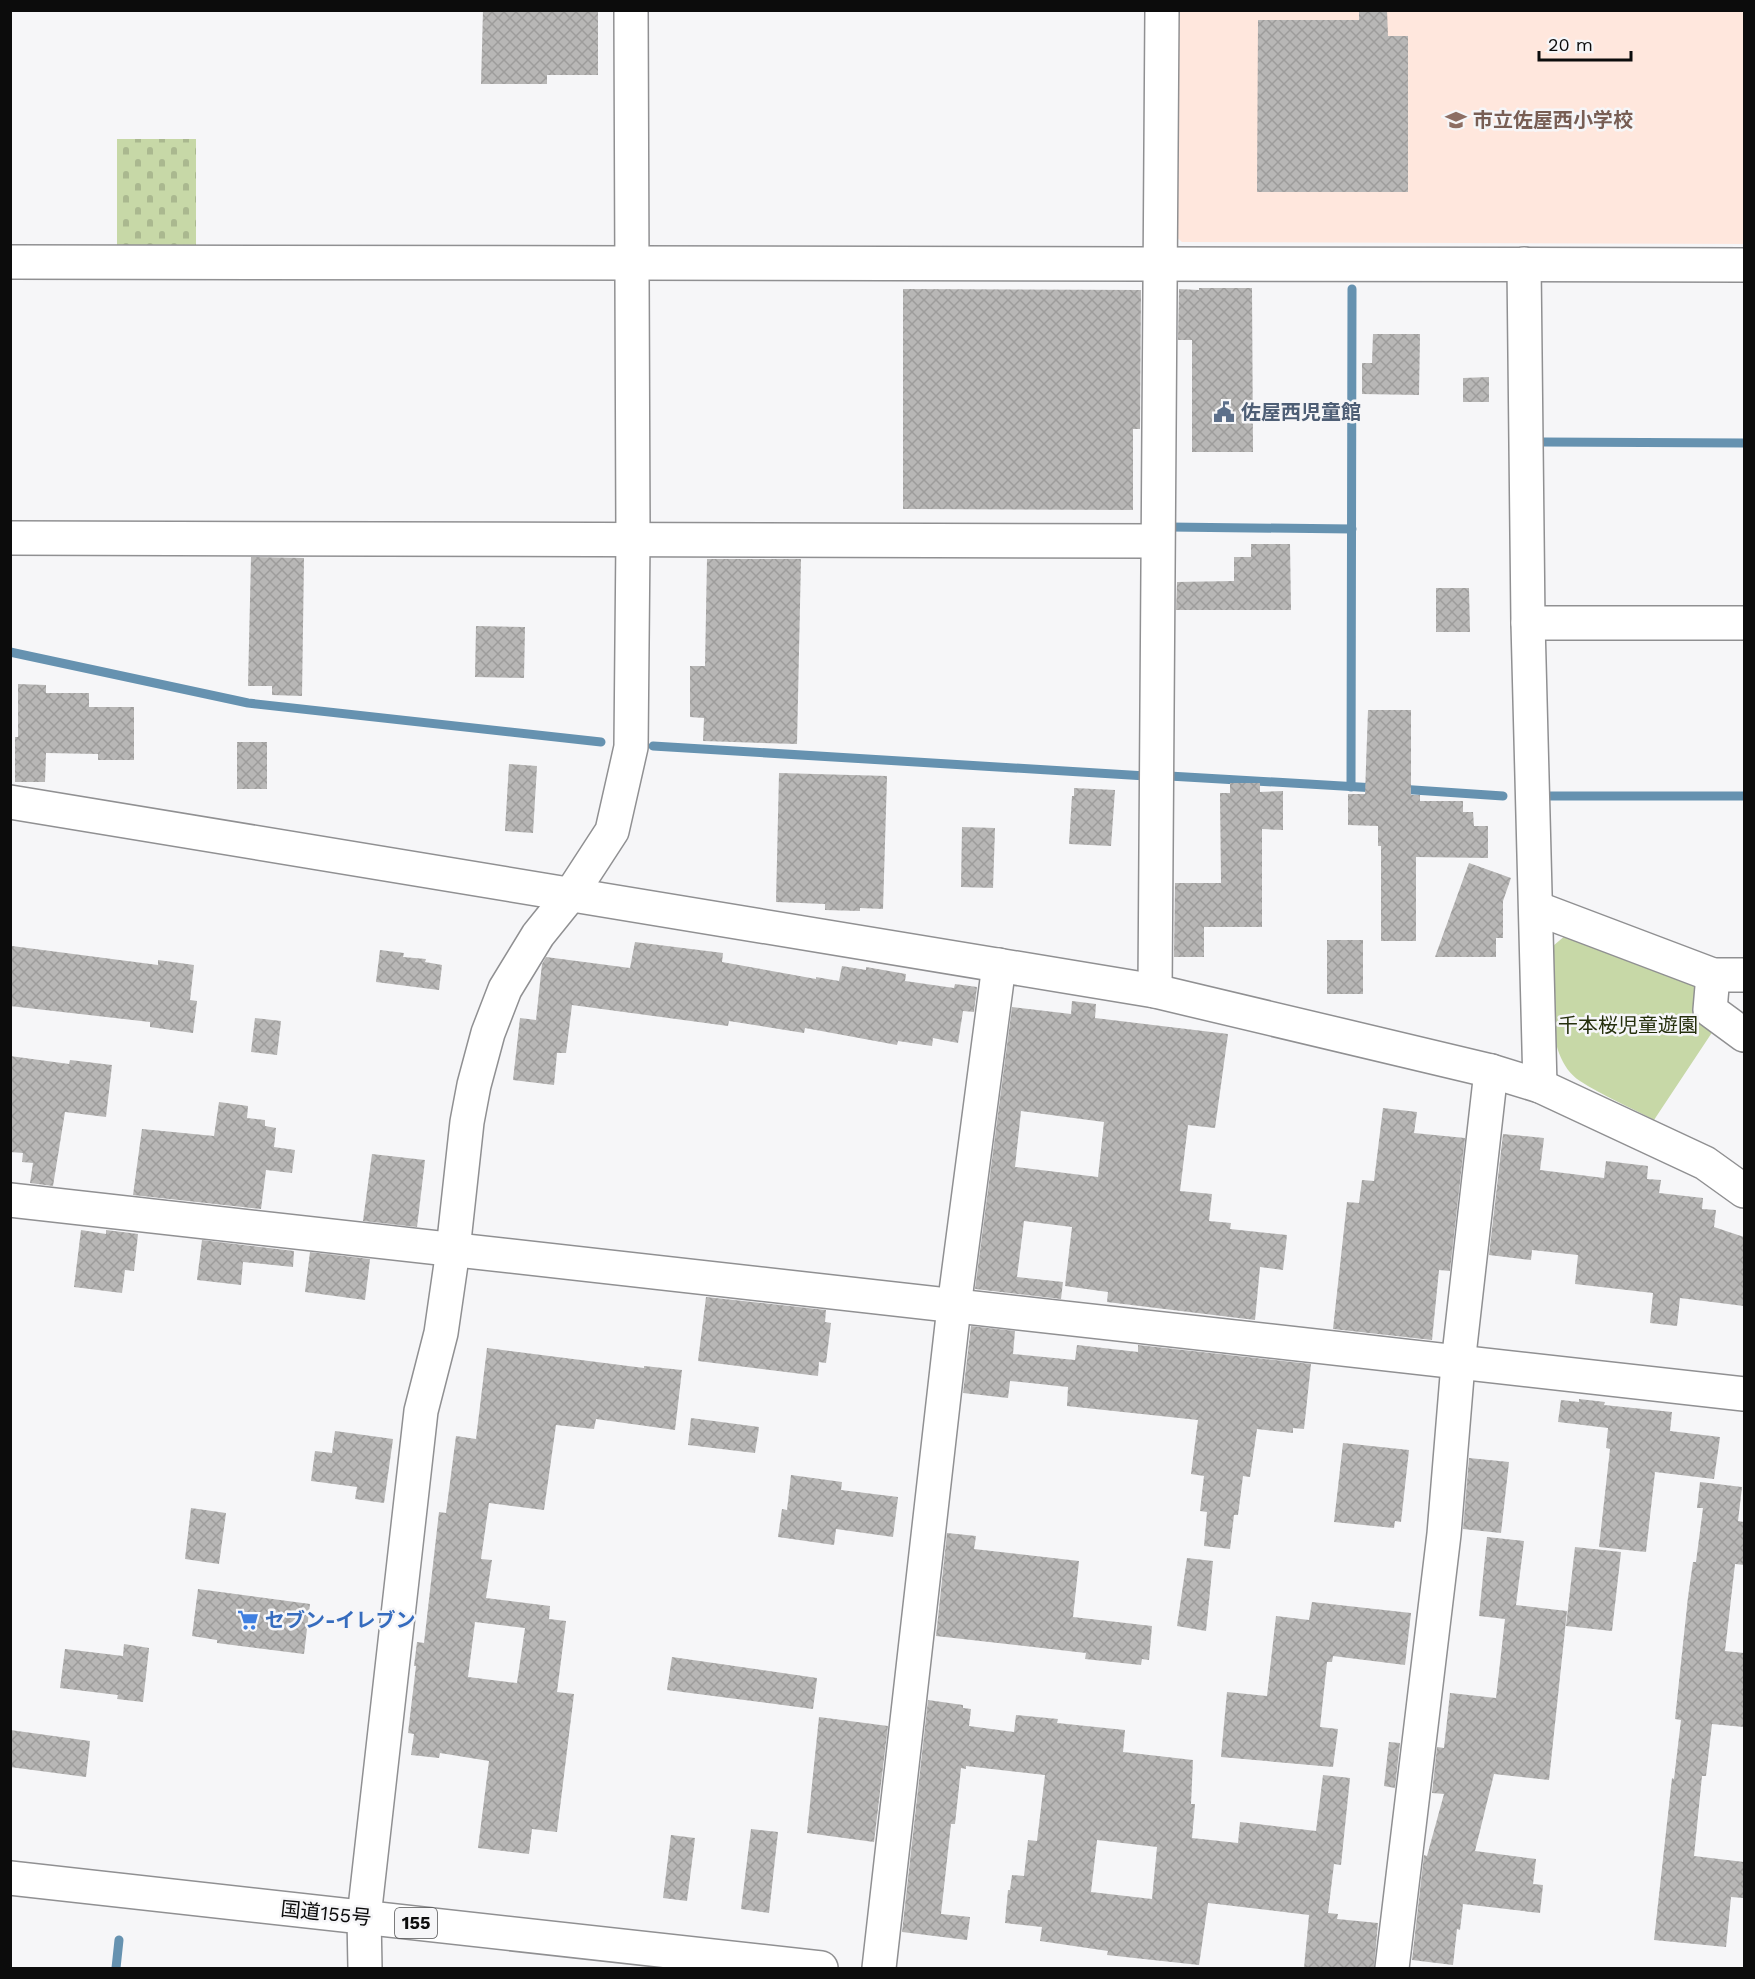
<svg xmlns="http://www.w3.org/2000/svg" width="1755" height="1979" viewBox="0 0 1755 1979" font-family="'Work Sans','Noto Sans JP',sans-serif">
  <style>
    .education { fill: #ffe7dd }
    .cemetery { fill: url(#cemetery-stones) }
    .park { fill: #c7d8a7 }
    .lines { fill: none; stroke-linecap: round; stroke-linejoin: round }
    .stream { stroke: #6692b0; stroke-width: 9 }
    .building { fill: url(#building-cross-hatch); fill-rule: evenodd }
    .minor-casing { stroke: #909092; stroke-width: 36 }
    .tertiary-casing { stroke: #909092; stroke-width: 36 }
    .trunk-casing { stroke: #909092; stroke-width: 36 }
    .minor { stroke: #fff; stroke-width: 33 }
    .tertiary { stroke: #fff; stroke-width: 33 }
    .trunk { stroke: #fff; stroke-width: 33 }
    .labels { text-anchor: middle; stroke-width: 5; stroke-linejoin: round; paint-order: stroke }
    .shield { fill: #f6f6f8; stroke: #525253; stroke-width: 1.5 }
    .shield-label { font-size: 18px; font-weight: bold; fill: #0c0c0c }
    .education-label { font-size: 20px; font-weight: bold; fill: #785e54; stroke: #f6f6f8; text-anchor: start }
    .service-label { font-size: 20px; font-weight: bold; fill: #4e5e75; stroke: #f6f6f8; text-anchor: start }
    .park-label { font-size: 20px; fill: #252f0c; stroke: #f6f6f8 }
    .shop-label { font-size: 20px; font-weight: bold; fill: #366cbe; stroke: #f6f6f8; text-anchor: start }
    .street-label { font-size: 20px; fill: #0c0c0c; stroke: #f6f6f8 }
  </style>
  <defs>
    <pattern id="cemetery-stones" width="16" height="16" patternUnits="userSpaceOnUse" patternTransform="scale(1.5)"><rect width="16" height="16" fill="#c7d8a7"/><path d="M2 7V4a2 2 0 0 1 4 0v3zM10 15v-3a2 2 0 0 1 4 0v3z" fill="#aab88f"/></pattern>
    <pattern id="building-cross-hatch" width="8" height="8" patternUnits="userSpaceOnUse" patternTransform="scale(1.5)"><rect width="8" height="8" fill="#b8b7b6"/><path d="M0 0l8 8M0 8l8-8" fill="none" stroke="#9d9c9b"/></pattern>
  </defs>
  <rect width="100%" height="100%" fill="#f6f6f8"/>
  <path class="education" d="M1168,11H1744V244L1182,242L1167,229Z"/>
  <path class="cemetery" d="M117,139H196V251L117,253Z"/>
  <path class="park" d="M1573,929L1693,974L1713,1031L1654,1120C1630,1107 1603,1096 1580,1081C1542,1056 1553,985 1553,946Z"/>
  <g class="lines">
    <g class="stream">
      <path d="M1543,442L1744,443"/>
      <path d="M1169,527L1352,529"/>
      <path d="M10,652L248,703L601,742"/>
      <path d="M653,746L1146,776"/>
      <path d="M1169,776L1376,788"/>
      <path d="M1351,787L1352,289"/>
      <path d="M1399,789L1503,796"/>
      <path d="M1545,796H1744"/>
      <path d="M116,1968L119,1940"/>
    </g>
  </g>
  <g class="building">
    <path d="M483,10H598V75H547V84H481Z"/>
    <path d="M1359,10H1387L1388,36H1408V192H1257L1258,20H1359Z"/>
    <path d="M1199,288H1252L1253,452H1192V340H1178L1179,289L1199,290Z"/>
    <path d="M903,289L1141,290L1140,429H1133V510L903,509Z"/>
    <path d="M1373,334H1420L1419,395L1362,394V363H1372Z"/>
    <path d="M1489,377V402H1463V378Z"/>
    <path d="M1251,544H1290L1291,610H1176L1177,582L1234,581V557H1251Z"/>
    <path d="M251,557L304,558L302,696L272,695V686H248Z"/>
    <path d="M707,559H801L797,744L703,741L704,718L690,717V666H705Z"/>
    <path d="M1436,588H1469L1470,632H1436Z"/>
    <path d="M476,626L525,627L524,678L475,677Z"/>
    <path d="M18,684L46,685V693H89V707H134V760H98V754L46,753L45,782H15V737H18Z"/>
    <path d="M1368,710H1411V795H1420V801H1463V812H1473L1474,826H1488V858L1416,857V941H1381V846H1378V826L1348,825V794H1365Z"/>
    <rect x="237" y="742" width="30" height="47"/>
    <path d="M509,764L537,766L533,833L505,831Z"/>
    <path d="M779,773L887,776L883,909L860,908V911L825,910V904L776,902Z"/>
    <path d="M1230,783H1260V792L1283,791V830L1262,829V927H1204V957H1174L1175,883H1221L1220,793H1230Z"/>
    <path d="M1074,788L1115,790L1111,846L1069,844L1072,796H1074Z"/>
    <path d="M962,827L995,828L993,888L961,887Z"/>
    <path d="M1469,863L1511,878L1503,901V938H1496V957H1435Z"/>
    <rect x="1327" y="940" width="36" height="54"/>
    <path d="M635,942L723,953L722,962L816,979V977L839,981L842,966L866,970V967L906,974L905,981L954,988L955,984L977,987L974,1012L963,1011L958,1043L933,1038L932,1046L898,1041L897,1045L805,1028L804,1033L729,1021L728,1026L572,1005L566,1053H557L554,1085L513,1080L520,1018L536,1020L542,964L546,957L630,968Z"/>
    <path d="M12,946L158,965V960L194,965L190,1000L197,1001L193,1033L150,1027V1022L10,1006Z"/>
    <path d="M380,950L404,953L403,957L426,959L425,962L442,965L439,990L376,982Z"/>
    <path d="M1072,1001L1096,1004L1095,1018L1228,1034L1215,1128L1188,1125L1180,1191L1212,1194L1209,1221L1231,1223L1230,1229L1287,1235L1283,1270L1260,1267L1255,1320L1107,1302L1108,1292L1065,1286L1072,1227L1024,1221L1017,1277L1063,1282L1061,1299L975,1289L1012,1007L1071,1014ZM1021,1111L1104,1122L1098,1177L1015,1167Z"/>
    <path d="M255,1018L281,1021L277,1055L251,1052Z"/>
    <path d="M10,1056L69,1064L70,1060L112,1065L106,1117L65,1112L53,1186L30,1183L33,1163L22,1162L23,1153L10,1152Z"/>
    <path d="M219,1102L248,1106L247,1118L265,1120V1126L276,1128L274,1147L295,1150L292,1173L266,1170L261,1209L133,1195L142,1129L214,1136Z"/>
    <path d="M1383,1108L1417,1112L1414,1133L1465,1138L1450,1271L1439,1270L1432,1340L1333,1329L1347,1202L1359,1203L1362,1180L1374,1181Z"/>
    <path d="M1503,1134L1544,1138L1540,1170L1604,1178L1606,1161L1648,1166L1647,1179L1661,1180L1659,1193L1703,1198L1702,1209L1716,1210L1714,1227L1744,1237V1306L1680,1298L1677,1326L1650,1323L1653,1293L1575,1284L1578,1255L1532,1250L1531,1260L1489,1255Z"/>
    <path d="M372,1154L425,1160L417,1227L363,1221Z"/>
    <path d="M81,1230L106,1234V1230L138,1234L134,1271L125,1270L122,1293L74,1287Z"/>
    <path d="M202,1240L294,1251L293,1267L243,1262L241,1285L197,1280Z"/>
    <path d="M310,1252L370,1259L365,1300L305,1292Z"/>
    <path d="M706,1297L826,1310L825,1322L831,1323L826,1363L819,1362L818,1376L698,1361Z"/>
    <path d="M971,1326L1015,1331L1013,1354L1075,1360L1077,1345L1138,1352V1345L1311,1364L1304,1429L1293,1428V1433L1257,1429L1250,1477L1243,1476L1238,1515H1234L1230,1549L1204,1546L1207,1512L1200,1511L1204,1476L1191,1474L1198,1420L1067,1406L1068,1387L1010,1381L1008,1398L963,1393Z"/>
    <path d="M487,1348L644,1368V1366L682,1370L675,1430L596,1419L594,1429L556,1425L544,1510L489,1503L481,1559L492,1560L486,1598L550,1606L549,1619L566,1621L557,1692L574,1694L557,1832L532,1829L529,1854L478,1848L489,1761L440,1753L439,1758L411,1755L414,1734L408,1733L416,1666H414L417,1642L424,1643L439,1512L446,1513L456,1436L476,1439ZM475,1622L525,1628L517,1683L468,1677Z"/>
    <path d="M1579,1399L1605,1402L1604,1405L1672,1412L1670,1431L1720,1437L1714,1479L1655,1472L1646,1552L1599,1547L1610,1449L1606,1448L1608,1428L1558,1422L1561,1400L1579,1402Z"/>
    <path d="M691,1418L759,1427L755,1453L688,1445Z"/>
    <path d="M335,1431L393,1439L384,1503L355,1499L357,1487L311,1481L315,1451L332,1453Z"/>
    <path d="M1343,1443L1409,1450L1401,1522L1395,1521L1394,1528L1334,1522Z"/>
    <path d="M1469,1458L1509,1462L1501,1533L1463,1529Z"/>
    <path d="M791,1475L842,1482L841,1490L898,1497L893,1537L836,1529L834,1545L778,1537L782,1509L787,1510Z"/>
    <path d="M1700,1482L1742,1487L1738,1521L1744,1522V1565L1735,1564L1725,1651L1744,1653V1727L1712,1724L1706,1776H1702L1694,1856L1744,1862V1898L1731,1897L1726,1947L1654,1940L1672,1778L1674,1779L1681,1720L1675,1719L1688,1597L1693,1562H1696L1703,1508H1697Z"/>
    <path d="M191,1508L226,1513L219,1564L185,1559Z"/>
    <path d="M947,1533L976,1536L974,1549L1079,1561L1073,1617L1152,1626L1149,1660L1142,1659L1141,1665L1085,1659L1086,1653L936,1636Z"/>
    <path d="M1487,1537L1524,1541L1516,1605L1567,1611L1549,1780L1494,1774L1475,1851L1536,1859L1533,1884L1543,1885L1540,1913L1463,1904L1460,1930L1457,1929L1453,1965L1412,1960L1424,1855L1427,1856L1444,1794L1432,1793L1437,1747L1444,1748L1450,1693L1496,1698L1505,1619L1479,1616Z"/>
    <path d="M1575,1547L1621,1552L1612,1631L1566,1626Z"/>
    <path d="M1187,1558L1213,1561L1206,1631L1177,1626Z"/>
    <path d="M198,1589L310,1604L304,1654L217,1643V1640L192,1636Z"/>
    <path d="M1312,1602L1411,1613L1405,1665L1333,1656L1332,1662H1327L1320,1727L1338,1729L1333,1767L1221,1757L1227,1692L1267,1696L1276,1616L1309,1620Z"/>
    <path d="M124,1644L149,1648L143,1702L117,1699L118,1695L60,1688L65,1649L123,1656Z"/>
    <path d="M672,1657L817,1678L813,1709L667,1690Z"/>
    <path d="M928,1700L963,1705V1708L971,1709L969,1726L1014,1732L1016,1715L1058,1719L1057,1723L1125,1730L1123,1752L1193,1760L1191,1804H1195L1192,1838L1238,1843L1240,1822L1316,1831L1323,1775L1350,1778L1341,1865L1334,1864L1328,1913L1338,1914L1337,1919L1378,1923L1374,1968H1304L1309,1915L1208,1903L1199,1965L1107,1955L1108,1951L1040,1941L1042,1927L1005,1923L1008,1890H1010L1012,1875L1024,1876L1028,1840L1037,1841L1045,1775L966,1766V1769L961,1768L955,1824H951L941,1914L970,1917L967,1940L902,1932ZM1097,1840L1157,1847L1152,1899L1091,1892Z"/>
    <path d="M819,1717L888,1726L874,1842L807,1833Z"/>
    <path d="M10,1730L90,1741L86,1777L10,1767Z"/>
    <path d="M1389,1742L1400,1743L1395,1788L1384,1786Z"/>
    <path d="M751,1829L778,1832L769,1913L741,1909Z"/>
    <path d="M671,1835L695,1838L687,1901L663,1898Z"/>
  </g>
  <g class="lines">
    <defs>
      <g id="minor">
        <path d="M10,262L1744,265"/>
        <path d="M1524,264L1528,623L1540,1086"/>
        <path d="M10,538L1157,541"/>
        <path d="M1528,623H1744"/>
        <path d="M1536,908L1713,975H1744"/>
        <path d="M1713,975L1710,1010L1744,1035"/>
        <path d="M1155,991L1162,10"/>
        <path d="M10,1200L1744,1394"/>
        <path d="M364,1917L365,1968"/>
        <path d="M879,1968L954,1307L999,965"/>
        <path d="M1392,1968L1444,1534L1458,1364L1491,1071"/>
      </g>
      <g id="tertiary">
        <path d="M10,802L1155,991L1491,1071L1540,1086L1705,1163L1744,1191"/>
        <path d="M364,1917L421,1411L441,1333L453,1250L467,1122L474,1085L488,1033L505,989L538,935L571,894L612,831L631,747L633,539L631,10"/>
      </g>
      <path id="trunk" d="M10,1878L821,1968"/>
    </defs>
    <use href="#minor" class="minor-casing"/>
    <use href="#tertiary" class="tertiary-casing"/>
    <use href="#trunk" class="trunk-casing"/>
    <use href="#minor" class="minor"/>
    <use href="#tertiary" class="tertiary"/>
    <use href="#trunk" class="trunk"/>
  </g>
  <defs>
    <symbol id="school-bare" viewBox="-9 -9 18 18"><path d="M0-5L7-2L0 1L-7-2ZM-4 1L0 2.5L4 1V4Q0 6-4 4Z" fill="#8d6e63" stroke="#f6f6f8" stroke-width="2.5" paint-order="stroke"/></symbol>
    <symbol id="civic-bare" viewBox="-9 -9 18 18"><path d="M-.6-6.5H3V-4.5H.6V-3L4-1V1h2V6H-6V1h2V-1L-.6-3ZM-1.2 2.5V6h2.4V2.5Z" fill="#5c6f8a" stroke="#f6f6f8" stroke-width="2.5" paint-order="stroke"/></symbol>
    <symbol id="supermarket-bare" viewBox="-9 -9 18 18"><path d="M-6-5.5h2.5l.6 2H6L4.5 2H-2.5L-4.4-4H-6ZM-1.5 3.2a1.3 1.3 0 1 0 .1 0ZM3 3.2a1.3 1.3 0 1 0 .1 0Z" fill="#3f7fe0" stroke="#f6f6f8" stroke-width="2.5" paint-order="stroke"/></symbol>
  </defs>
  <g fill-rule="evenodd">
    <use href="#school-bare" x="1441" y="105" width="30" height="30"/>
    <use href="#civic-bare" x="1209" y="397" width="30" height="30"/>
    <use href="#supermarket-bare" x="233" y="1605" width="30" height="30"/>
  </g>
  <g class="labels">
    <rect class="shield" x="395" y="1908" width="42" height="30" rx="4.5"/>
    <g class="shield-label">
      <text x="416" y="1929">155</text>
    </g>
    <g class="education-label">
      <text x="1473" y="127">市立佐屋西小学校</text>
    </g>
    <g class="service-label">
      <text x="1241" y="419">佐屋西児童館</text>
    </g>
    <g class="park-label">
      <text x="1628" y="1032">千本桜児童遊園</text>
    </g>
    <g class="shop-label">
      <text x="265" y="1627">セブン-イレブン</text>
    </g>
    <g class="street-label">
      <text transform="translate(326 1913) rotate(6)" y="7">国道155号</text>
    </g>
  </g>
  <rect width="1755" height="1979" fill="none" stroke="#0c0c0c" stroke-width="24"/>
  <path d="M1539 51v9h92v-9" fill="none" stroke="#0c0c0c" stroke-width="3"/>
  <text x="1548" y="51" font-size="18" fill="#0c0c0c" stroke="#f6f6f8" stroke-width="4.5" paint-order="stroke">20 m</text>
</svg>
